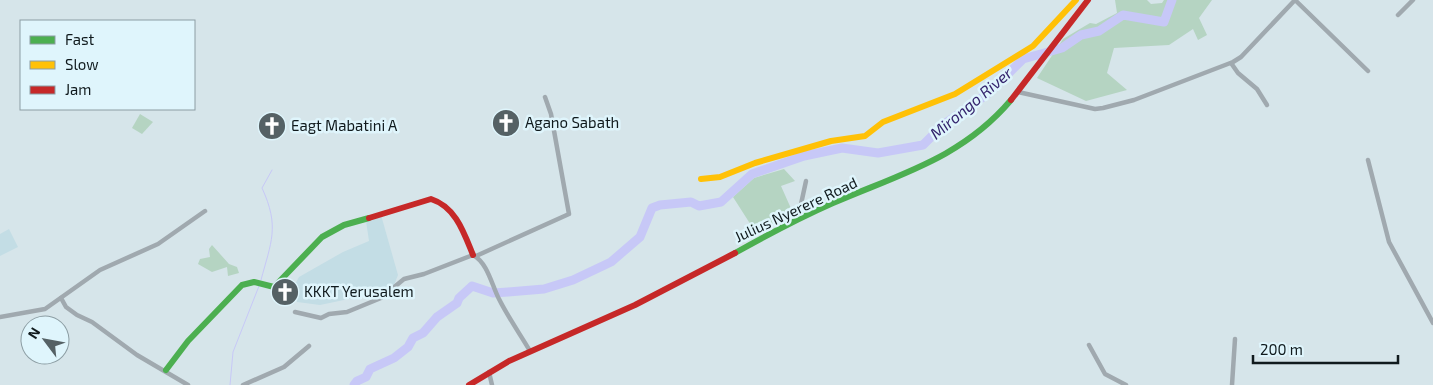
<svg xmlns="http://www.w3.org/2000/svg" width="1433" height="385" viewBox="0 0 1433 385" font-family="'Exo 2',sans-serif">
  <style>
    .built { fill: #c3dde5 }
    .green { fill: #b5d4c2 }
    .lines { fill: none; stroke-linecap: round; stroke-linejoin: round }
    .stream { stroke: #c7c8f7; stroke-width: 1 }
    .river { stroke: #c7c8f7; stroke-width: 9 }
    .street { stroke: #a0a9af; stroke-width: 4.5 }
    .fast { stroke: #4caf50; stroke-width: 6 }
    .slow { stroke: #ffc107; stroke-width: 6 }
    .jam { stroke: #c62828; stroke-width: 6 }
    .labels { text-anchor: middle; stroke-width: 5; stroke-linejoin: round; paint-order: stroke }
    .poi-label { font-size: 15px; fill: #101a1d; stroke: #dff5fc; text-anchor: start }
    .street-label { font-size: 15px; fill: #101a1d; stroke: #dff5fc }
    .water-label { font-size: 16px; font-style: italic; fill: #34246d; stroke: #dff5fc }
  </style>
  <rect width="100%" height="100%" fill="#d6e5ea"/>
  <g class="built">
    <path d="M381,215L398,275L392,290L371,299L363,296L320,305L297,302L294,286L299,277L343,252L369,241L366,221Z"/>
    <path d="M9,229L18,247L0,256V234Z"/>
  </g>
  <g class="green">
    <path d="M1115,0H1147L1151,4L1162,3L1164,0H1212L1199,18L1207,35L1198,40L1193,29L1169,45L1114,48L1107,73L1127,90L1086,101L1037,78L1063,39L1090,23L1096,24L1117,13Z"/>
    <path d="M140,114L153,122L142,134L132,128Z"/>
    <path d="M784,169L795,181L781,186L793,213L756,233L733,197L754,178Z"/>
    <path d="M212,245L229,264L237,267L239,273L228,276L227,267L212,272L198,264L200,259L210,257L209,249Z"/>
  </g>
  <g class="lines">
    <g class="stream">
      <path d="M261,280C271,242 280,227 262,188L272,170"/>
      <path d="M230,385L233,352L259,286"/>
    </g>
    <path class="river" d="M354,385L357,381L366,377L370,369L394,358L408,347L413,338L423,333L437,317L457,303L459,298L472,286L493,293L508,292L544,289L573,280L611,262L640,237L652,208L660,205L691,202L699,206L721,202L752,174L804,156L842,148L878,153L923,145L943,125L990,92L1023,59L1062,48L1081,35L1099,31L1123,15L1164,22L1172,0"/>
    <g class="street">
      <path d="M1295,0L1368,71"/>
      <path d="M1398,15L1413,0"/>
      <path d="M1231,63L1238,73L1257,89L1267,105"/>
      <path d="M1018,92L1095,109L1103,108L1134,100L1233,62L1241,57L1295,0"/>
      <path d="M1368,160L1389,242L1433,323"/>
      <path d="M798,218L806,181"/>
      <path d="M476,256L569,214L551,114L545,97"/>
      <path d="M61,298L66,307L77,315L92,322L137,355L188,385"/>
      <path d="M295,312L321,318L329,314L347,312L381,298L404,279L424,274L473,255C488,263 492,286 499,299C508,317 520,334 530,351"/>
      <path d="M0,317L45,309L100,270L158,244L205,211"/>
      <path d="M1089,345L1105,374L1126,385"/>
      <path d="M489,372L492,385"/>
      <path d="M243,385L284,367L309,346"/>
      <path d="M1232,385L1235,339"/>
    </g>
    <g class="fast">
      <path d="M735,253C767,235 799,218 833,203C900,174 962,158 1011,100"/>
      <path d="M166,370L188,341L242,285L254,282L274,287L322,237L344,225L369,218"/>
    </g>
    <path class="slow" d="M701,179L720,177L755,163L831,141L865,136L883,122L955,94L1033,46L1076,0"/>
    <g class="jam">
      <path d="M1011,100L1088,0"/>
      <path d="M369,218L431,199C456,207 464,233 473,255"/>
      <path d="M469,385L509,361L635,305L735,253"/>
    </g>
  </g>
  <defs>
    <symbol id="church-disc" viewBox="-11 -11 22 22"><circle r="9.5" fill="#556165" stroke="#dff5fc"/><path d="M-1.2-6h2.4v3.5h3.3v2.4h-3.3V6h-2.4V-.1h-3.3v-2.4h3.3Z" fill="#fff"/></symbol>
  </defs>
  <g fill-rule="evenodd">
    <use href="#church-disc" x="490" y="107" width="32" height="32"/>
    <use href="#church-disc" x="256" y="110" width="32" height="32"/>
    <use href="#church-disc" x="269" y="276" width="32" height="32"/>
  </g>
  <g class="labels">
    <g class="poi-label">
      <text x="525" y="128">Agano Sabath</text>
      <text x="291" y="131">Eagt Mabatini A</text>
      <text x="304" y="297">KKKT Yerusalem</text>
    </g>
    <g class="street-label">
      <text transform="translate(796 210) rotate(-25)" y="5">Julius Nyerere Road</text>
    </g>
    <g class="water-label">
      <text transform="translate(971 103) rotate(-40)" y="6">Mirongo River</text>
    </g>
  </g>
  <rect x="20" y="20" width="175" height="90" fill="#dff5fc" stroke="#8c9da3"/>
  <rect x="30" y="36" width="25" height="8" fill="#4caf50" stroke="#8c9da3"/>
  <text x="65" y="45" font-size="15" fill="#101a1d">Fast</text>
  <rect x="30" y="61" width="25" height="8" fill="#ffc107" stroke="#8c9da3"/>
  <text x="65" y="70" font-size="15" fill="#101a1d">Slow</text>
  <rect x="30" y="86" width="25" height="8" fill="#c62828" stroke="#8c9da3"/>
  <text x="65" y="95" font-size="15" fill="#101a1d">Jam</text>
  <g transform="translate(45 340) rotate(302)"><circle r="24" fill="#dff5fc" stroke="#8c9da3"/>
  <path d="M0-4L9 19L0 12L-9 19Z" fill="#556165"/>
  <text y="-8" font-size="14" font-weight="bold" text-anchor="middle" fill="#101a1d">N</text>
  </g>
  <path d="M1253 355v8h145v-8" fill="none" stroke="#101a1d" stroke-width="2.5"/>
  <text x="1260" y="355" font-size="15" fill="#101a1d" stroke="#dff5fc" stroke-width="4" paint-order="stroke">200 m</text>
</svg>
